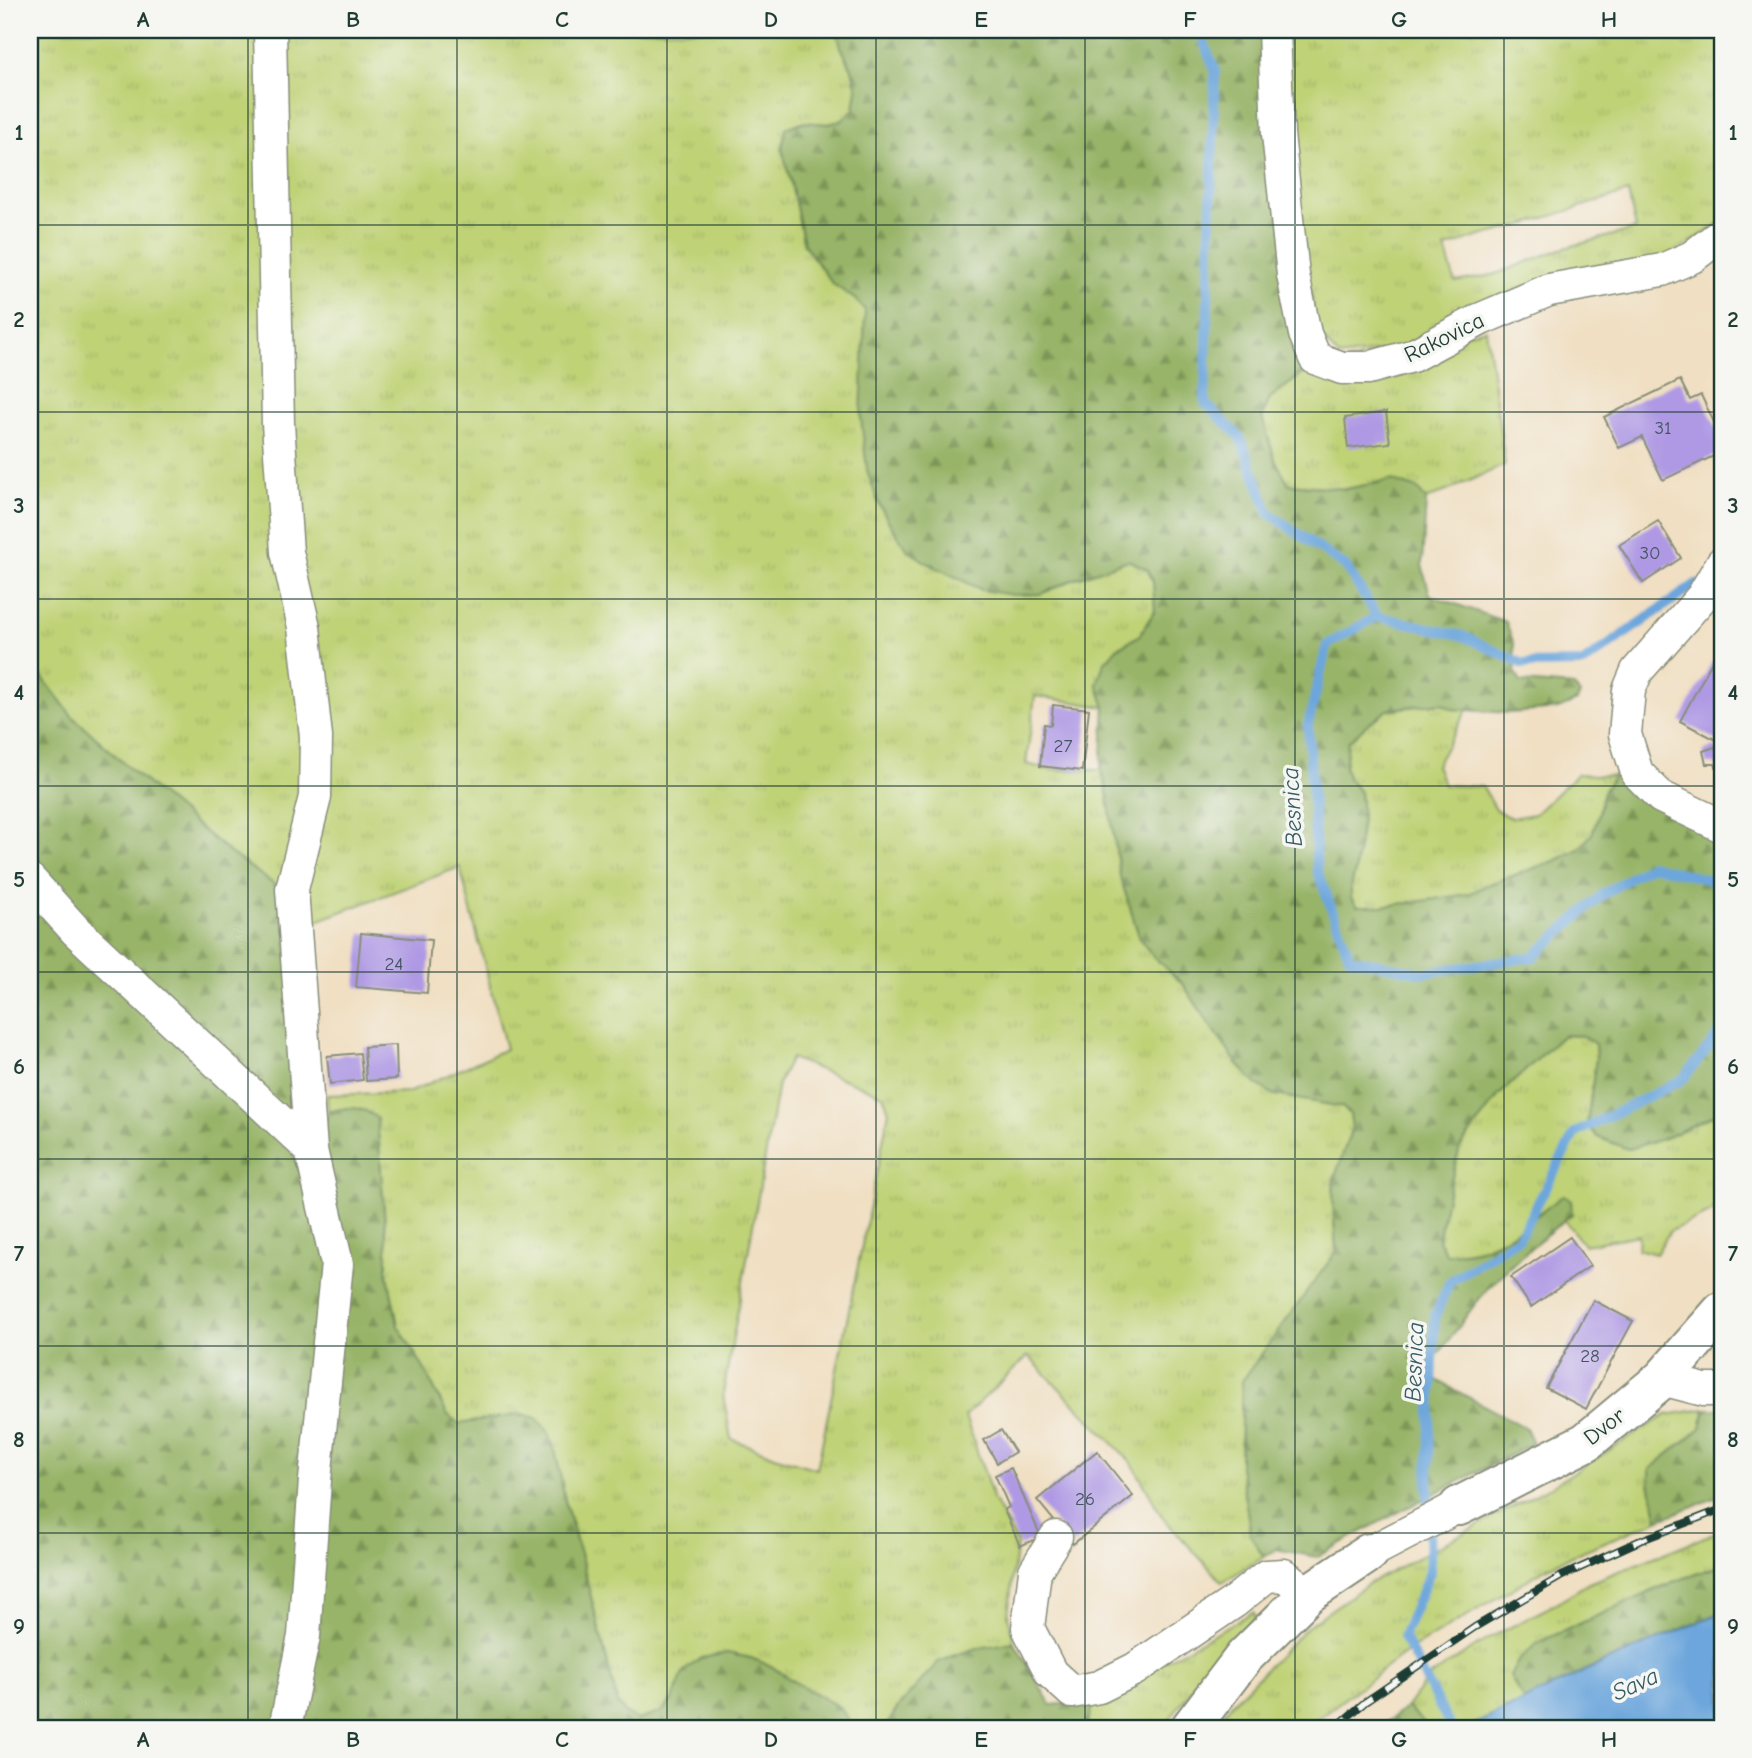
<svg xmlns="http://www.w3.org/2000/svg" width="1752" height="1758" viewBox="0 0 1752 1758" font-family="'Comic Neue',sans-serif">
  <style>
    .grass { fill: url(#grass-tufts); stroke: #6f8855; stroke-width: 2; fill-rule: evenodd }
    .forest { fill: url(#forest-firs); stroke: #5b784e; stroke-width: 2 }
    .water { fill: #6ca6dc; stroke: #467288; stroke-width: 2 }
    .lines { fill: none; stroke-linecap: round; stroke-linejoin: round }
    .stream { stroke: #6ca6dc; stroke-width: 10 }
    .building { fill: #af99e4 }
    .minor-casing { stroke: #888e7b; stroke-width: 35 }
    .tertiary-casing { stroke: #888e7b; stroke-width: 42 }
    .minor { stroke: #fff; stroke-width: 32 }
    .tertiary { stroke: #fff; stroke-width: 38 }
    .rail-casing { stroke: #1f3d34; stroke-width: 8 }
    .rail { stroke: #f6f6f2; stroke-width: 5; stroke-dasharray: 16; stroke-linecap: butt }
    .grid { fill: none; stroke: #1f3d34; stroke-width: 2; stroke-opacity: 0.55 }
    .labels { text-anchor: middle; stroke-width: 7; stroke-linejoin: round; paint-order: stroke }
    .number-label { font-size: 19px; fill: #435460 }
    .street-label { font-size: 23px; fill: #1f3d34; stroke: #f6f6f2 }
    .water-label { font-size: 24px; font-style: italic; fill: #365c66; stroke: #f6f6f2 }
    .neatline { fill: none; stroke: #1f3d34; stroke-width: 2.5 }
    .grid-label { font-size: 23px; text-anchor: middle; font-weight: bold; fill: #1f3d34 }
  </style>
  <defs>
    <pattern id="grass-tufts" width="24" height="20" patternUnits="userSpaceOnUse" patternTransform="scale(1.75)"><rect width="24" height="20" fill="#bfd276"/><path d="M3 7l-1-3M5 7V3M7 7l1-3M15 17l-1-3M17 17v-4M19 17l1-3" fill="none" stroke="#a4b567"/></pattern>
    <pattern id="forest-firs" width="22" height="20" patternUnits="userSpaceOnUse" patternTransform="scale(1.75)"><rect width="22" height="20" fill="#97b467"/><path d="M5 1l3.5 6h-7zM16 11l3.5 6h-7z" fill="#7b9456"/></pattern>
  </defs>
  <rect width="100%" height="100%" fill="#f6f6f2"/>
  <filter id="ink" filterUnits="userSpaceOnUse"><feTurbulence type="fractalNoise" baseFrequency=".0143" numOctaves="2"/><feDisplacementMap in="SourceGraphic" scale="14" xChannelSelector="R" yChannelSelector="G"/><feConvolveMatrix kernelMatrix="1 2 1 2 8 2 1 2 1" color-interpolation-filters="sRGB"/></filter>
  <filter id="wash" filterUnits="userSpaceOnUse"><feTurbulence type="fractalNoise" baseFrequency=".00686" numOctaves="4" result="noise"/><feDisplacementMap in="SourceGraphic" scale="28" xChannelSelector="R" yChannelSelector="G"/><feGaussianBlur stdDeviation="1.57" result="paint"/><feColorMatrix in="noise" values="0 0 0 0 0 0 0 0 0 0 0 0 0 0 0 0 0 1.4 0 .05"/><feComposite in="paint" operator="in"/></filter>
  <g filter="url(#wash)">
    <rect width="100%" height="100%" fill="#f0dfc2"/>
    <g class="grass">
      <path d="M30,30H261L302,693V795L281,889L230,853L130,769L72,716L30,661Z"/>
      <path d="M278,30H837L841,47L852,69L858,89L854,110L841,121L828,124L802,122L782,148L791,183L804,245L833,284L855,299L865,309L1041,594L1072,580L1128,560L1148,569L1153,581L1155,610L1139,636L1117,648L1097,684L1105,707L1035,696L1026,764L1051,770H1101L1106,785L1120,876L1140,939L1153,956L1183,984L1216,1034L1342,1107L1350,1114L1352,1127L1334,1180L1333,1199L1336,1252L1242,1381L1240,1467L1251,1536L1264,1557L1222,1582L1163,1518L1132,1463L1028,1356L965,1416L994,1501L1017,1543L1008,1615L1014,1642L974,1649L949,1657L899,1706L885,1728H855L839,1707L791,1680L771,1666L685,1671L673,1699L662,1712L638,1720L626,1714L618,1705L582,1561L566,1505L554,1444L536,1418L521,1414L459,1424L447,1414L422,1365L398,1326L387,1271V1250L380,1159L379,1137L347,1108L328,1112L327,1095L410,1092L506,1049L460,867L309,924L302,889L313,859L294,547ZM791,1058L883,1095L889,1111L817,1469L778,1457L731,1439L723,1394L778,1084Z"/>
      <path d="M1286,30H1722V222L1665,258L1403,348L1339,357L1317,332L1288,141ZM1628,192L1636,229L1561,249L1493,275L1455,282L1445,248L1477,237L1523,225Z"/>
      <path d="M1486,329L1505,465L1426,500L1418,489L1391,480L1346,489L1289,484L1275,460L1262,417L1270,398L1307,371Z"/>
      <path d="M1442,703L1452,709L1467,710L1436,765L1444,785L1483,787L1496,810L1511,818L1535,814L1577,774L1614,776L1603,792L1599,813L1593,834L1579,849L1557,860L1487,885L1469,894L1416,902L1382,906H1356L1351,898V887L1355,871L1362,818L1360,792L1349,780L1345,768L1348,742L1366,725L1388,710Z"/>
      <path d="M1563,1035L1583,1036L1595,1044L1596,1059L1587,1123L1663,1139L1722,1111V1193L1712,1212L1670,1231L1656,1254L1638,1249L1639,1235L1584,1245L1564,1220L1572,1214L1544,1209L1514,1233L1481,1249L1446,1255L1438,1240L1448,1193L1460,1146L1499,1095Z"/>
      <path d="M1705,1409L1701,1428L1650,1469V1483L1658,1520L1559,1561L1408,1651L1305,1728H1213L1232,1703L1308,1626L1368,1584L1550,1487L1666,1415Z"/>
      <path d="M1722,1530V1565L1670,1583L1537,1643L1510,1676L1524,1701L1467,1728H1429L1407,1707L1429,1677L1489,1638L1546,1609L1589,1583Z"/>
      <path d="M1253,1612L1256,1617L1223,1646L1163,1728H1086L1088,1716L1094,1701Z"/>
    </g>
    <g class="forest">
      <path d="M837,30H1266L1307,371L1270,398L1262,417L1275,460L1289,484L1346,489L1391,480L1418,489L1426,500L1422,565L1430,595L1506,622L1514,644L1515,673L1521,682L1573,686L1580,694L1577,701L1558,709L1509,713L1452,709L1442,703L1405,707L1388,710L1366,725L1348,742L1345,768L1349,780L1360,792L1362,818L1355,871L1351,887V898L1357,906H1382L1416,902L1469,894L1487,885L1557,860L1579,849L1592,834L1599,813L1603,792L1614,776L1623,773L1722,832V1111L1663,1139L1628,1149L1597,1137L1587,1123L1596,1059L1595,1044L1583,1036L1563,1035L1499,1095L1460,1147L1448,1193L1438,1240L1446,1254C1457,1253 1469,1252 1480,1249C1512,1240 1537,1214 1564,1195L1571,1201L1572,1214C1542,1238 1512,1262 1486,1291C1464,1315 1449,1345 1426,1368L1438,1381L1526,1428L1533,1443C1461,1482 1387,1515 1317,1557L1276,1549L1264,1557L1251,1536L1240,1466L1242,1381L1336,1252L1333,1199L1334,1180L1352,1128L1350,1114L1342,1107L1275,1095L1256,1084L1240,1067L1216,1034L1183,984L1153,956L1140,939L1120,876L1106,785L1101,770L1105,707L1097,684L1104,663L1117,648L1139,636L1155,611L1153,581L1147,569L1128,560L1072,580L1041,594L1013,595L982,590L927,563L908,550L891,526L878,502L867,470L861,418L865,310L855,299L833,284L804,244L791,183L782,148L786,128L802,122L828,124L841,121L854,109L857,89L852,69L841,47Z"/>
      <path d="M30,661L72,716L130,769L230,853L281,889L299,1051L292,1152L300,1171L321,1142L328,1112C349,1107 359,1104 377,1118L387,1250V1271L398,1326L422,1365L447,1414L459,1424L520,1414L536,1418L547,1429L554,1444L566,1505L582,1561L618,1705L626,1714L638,1720L662,1712L673,1699L684,1671L702,1658L728,1653L751,1658L771,1666L791,1680L839,1707L855,1728H30Z"/>
      <path d="M1705,1409H1722V1495L1658,1520L1650,1483V1469L1701,1428Z"/>
      <path d="M1722,1565V1612L1591,1668L1524,1701L1510,1676L1518,1661L1537,1643L1670,1583Z"/>
      <path d="M1014,1642L1051,1705L1094,1701L1086,1728H885L899,1706L938,1662L974,1649Z"/>
      <path d="M1407,1707L1429,1728H1379Z"/>
    </g>
    <path class="water" d="M1722,1612V1728H1467L1591,1668Z"/>
    <g class="lines">
      <g class="stream">
        <path d="M1199,30L1215,70L1205,403L1240,437L1269,513L1346,567L1377,616"/>
        <path d="M1696,584L1583,663L1523,664L1463,636L1377,616L1327,645L1308,725L1317,870L1350,958L1422,973L1533,957L1602,895L1651,865L1713,881L1722,894"/>
        <path d="M1451,1728L1403,1636L1430,1572L1428,1476L1435,1316L1450,1281L1519,1238L1575,1133L1682,1080L1722,1031"/>
      </g>
    </g>
    <g id="blocks">
      <g class="building">
        <path d="M1680,380L1690,400L1701,395L1722,439V452L1663,480L1642,437L1619,448L1604,417Z"/>
        <path d="M1386,412L1390,443L1348,448L1345,418Z"/>
        <path d="M1658,521L1681,558L1643,583L1619,545Z"/>
        <path d="M1722,643V743L1680,721Z"/>
        <path d="M1053,705L1089,709L1082,771L1040,766L1044,724L1051,725Z"/>
        <path d="M1715,747L1718,752L1722,750V781L1715,764H1706L1703,751Z"/>
        <path d="M361,933L431,940L427,993L356,987Z"/>
        <path d="M396,1045L397,1079L366,1081L364,1047Z"/>
        <path d="M360,1053L363,1080L330,1084L327,1056Z"/>
        <path d="M1570,1237L1590,1266L1531,1307L1511,1277Z"/>
        <path d="M1593,1300L1633,1321L1586,1409L1546,1388Z"/>
        <path d="M1001,1430L1015,1452L997,1463L984,1440Z"/>
        <path d="M1097,1451L1133,1496L1073,1544L1037,1500Z"/>
        <path d="M1011,1468L1041,1537L1020,1546L1004,1510L1009,1507L995,1475Z"/>
      </g>
    </g>
  </g>
  <g filter="url(#ink)">
    <use href="#blocks" fill-opacity="0" stroke="#888e7b" stroke-width="2"/>
    <g class="lines">
      <defs>
        <g id="minor">
          <path d="M270,30L278,424L287,552L304,627L316,737L315,797L292,889L311,1150L337,1264L315,1480L304,1636L285,1728"/>
          <path d="M1274,30L1278,134L1293,275L1305,334L1315,358L1342,368H1368L1412,356L1481,319L1549,290L1662,270L1692,257L1722,234"/>
          <path d="M1722,563L1702,597L1637,671L1629,690L1625,734L1637,773L1661,797L1722,826"/>
          <path d="M30,880L76,931L311,1150"/>
          <path d="M1662,1379L1704,1390H1722"/>
          <path d="M1056,1537L1035,1571L1028,1628L1051,1673L1072,1692L1099,1687L1135,1669L1234,1602L1266,1576L1284,1575L1308,1594"/>
          <path d="M1369,1553L1459,1506"/>
        </g>
        <g id="tertiary">
          <path d="M1459,1506L1586,1442L1662,1379L1722,1311"/>
          <path d="M1190,1728L1244,1657L1308,1594L1369,1553"/>
        </g>
      </defs>
      <use href="#minor" class="minor-casing"/>
      <use href="#tertiary" class="tertiary-casing"/>
      <use href="#minor" class="minor"/>
      <use href="#tertiary" class="tertiary"/>
      <defs>
        <path id="rail" d="M1335,1728L1365,1702L1475,1627L1562,1576L1639,1541L1722,1509"/>
      </defs>
      <use href="#rail" class="rail-casing"/>
      <use href="#rail" class="rail"/>
    </g>
  </g>
  <path class="grid" d="M248,30V1728M457,30V1728M667,30V1728M876,30V1728M1085,30V1728M1295,30V1728M1504,30V1728M30,225H1722M30,412H1722M30,599H1722M30,786H1722M30,972H1722M30,1159H1722M30,1346H1722M30,1533H1722"/>
  <g class="labels">
    <g class="number-label">
      <text x="1663" y="434">31</text>
      <text x="1650" y="559">30</text>
      <text x="1063" y="752">27</text>
      <text x="394" y="970">24</text>
      <text x="1590" y="1362">28</text>
      <text x="1085" y="1505">26</text>
    </g>
    <g class="street-label">
      <text transform="translate(1444 337) rotate(-26)" y="8">Rakovica</text>
      <text transform="translate(1604 1426) rotate(-38)" y="8">Dvor</text>
    </g>
    <g class="water-label">
      <text transform="translate(1292 807) rotate(-93)" y="8">Besnica</text>
      <text transform="translate(1414 1362) rotate(-88)" y="8">Besnica</text>
      <text transform="translate(1635 1684) rotate(-24)" y="8">Sava</text>
    </g>
  </g>
  <rect width="1752" height="1758" fill="none" stroke="#f6f6f2" stroke-width="77"/>
  <rect x="38" y="38" width="1676" height="1682" class="neatline"/>
  <g class="grid-label">
    <text x="143" y="27">A</text>
    <text x="353" y="27">B</text>
    <text x="562" y="27">C</text>
    <text x="771" y="27">D</text>
    <text x="981" y="27">E</text>
    <text x="1190" y="27">F</text>
    <text x="1399" y="27">G</text>
    <text x="1609" y="27">H</text>
    <text x="19" y="140">1</text>
    <text x="1733" y="140">1</text>
    <text x="19" y="327">2</text>
    <text x="1733" y="327">2</text>
    <text x="19" y="513">3</text>
    <text x="1733" y="513">3</text>
    <text x="19" y="700">4</text>
    <text x="1733" y="700">4</text>
    <text x="19" y="887">5</text>
    <text x="1733" y="887">5</text>
    <text x="19" y="1074">6</text>
    <text x="1733" y="1074">6</text>
    <text x="19" y="1261">7</text>
    <text x="1733" y="1261">7</text>
    <text x="19" y="1447">8</text>
    <text x="1733" y="1447">8</text>
    <text x="19" y="1634">9</text>
    <text x="1733" y="1634">9</text>
    <text x="143" y="1747">A</text>
    <text x="353" y="1747">B</text>
    <text x="562" y="1747">C</text>
    <text x="771" y="1747">D</text>
    <text x="981" y="1747">E</text>
    <text x="1190" y="1747">F</text>
    <text x="1399" y="1747">G</text>
    <text x="1609" y="1747">H</text>
  </g>
</svg>
